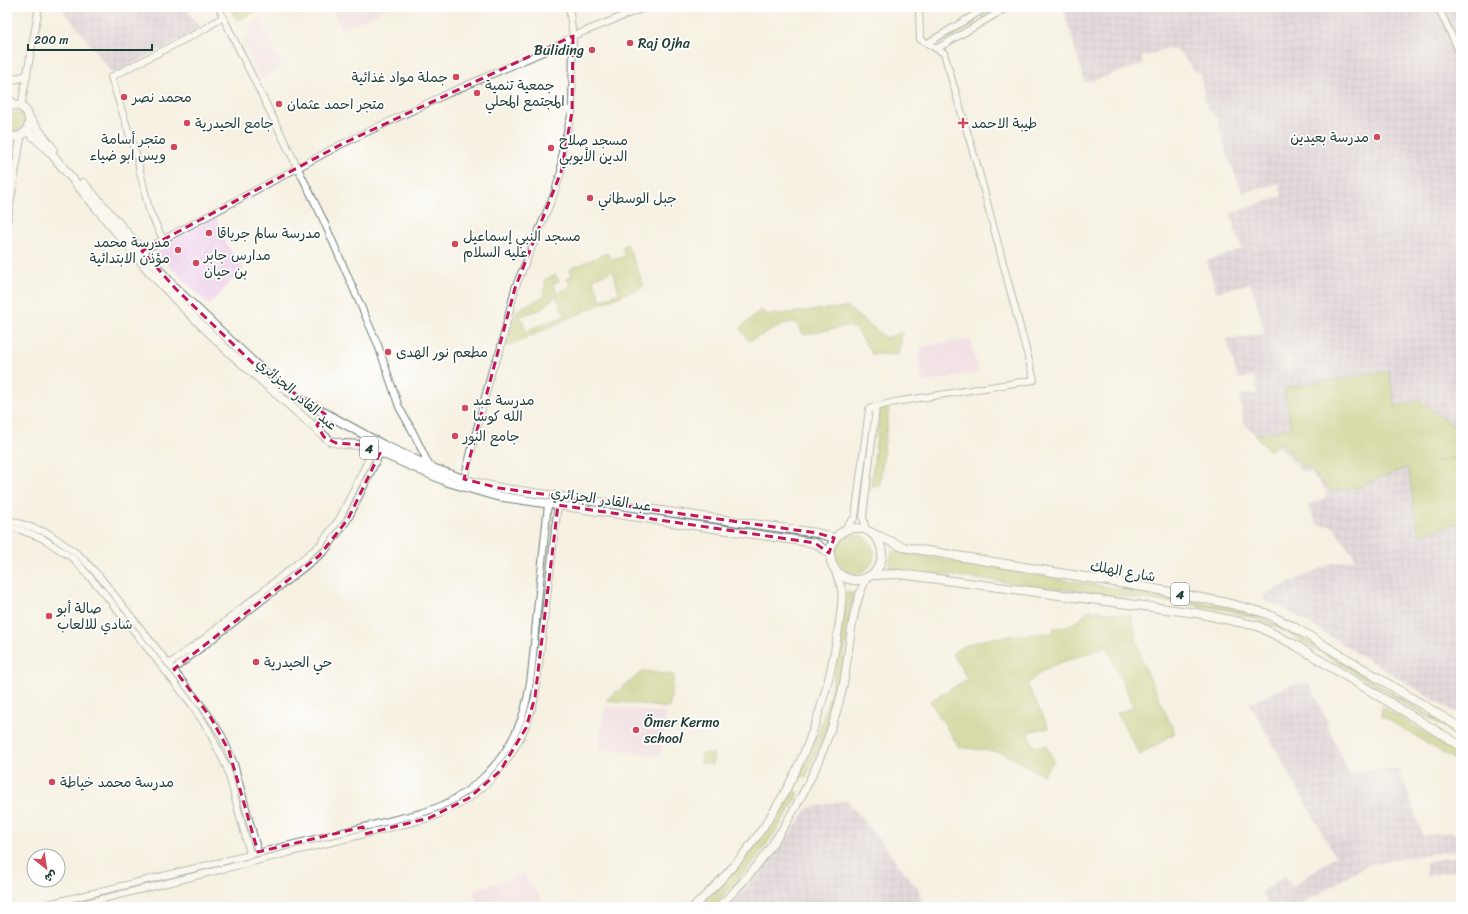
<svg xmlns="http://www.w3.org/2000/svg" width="1468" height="914" viewBox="0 0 1468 914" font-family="Sriracha,'Playpen Sans Arabic',sans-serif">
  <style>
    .built { fill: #edd0e8 }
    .industrial { fill: url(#industrial-grid) }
    .green { fill: #b4c265; stroke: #6a804c }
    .garden { fill: url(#garden-furrows); stroke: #6a804c }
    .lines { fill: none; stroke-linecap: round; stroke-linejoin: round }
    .secondary-casing { stroke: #6a7c71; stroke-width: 8 }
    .primary-casing { stroke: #6a7c71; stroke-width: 9 }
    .highway-casing { stroke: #6a7c71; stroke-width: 10 }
    .secondary { stroke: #fff; stroke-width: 6 }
    .primary { stroke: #fff; stroke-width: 7 }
    .highway { stroke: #fff; stroke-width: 8 }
    .marked { fill: none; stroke: #c2185b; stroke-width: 3; stroke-dasharray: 8 5; stroke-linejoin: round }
    .poi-dot { fill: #d1495b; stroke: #fff; stroke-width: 1.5 }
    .labels { text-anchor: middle; stroke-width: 3.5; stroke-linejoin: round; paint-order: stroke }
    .shield { fill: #fff; stroke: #627771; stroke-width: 1 }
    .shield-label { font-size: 13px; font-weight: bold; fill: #1f3d34 }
    .poi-label { font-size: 14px; fill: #1f3d34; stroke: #fff; text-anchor: start }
    .street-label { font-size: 14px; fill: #1f3d34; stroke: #fff }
  </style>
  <defs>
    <pattern id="industrial-grid" width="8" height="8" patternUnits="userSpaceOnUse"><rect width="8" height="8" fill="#ccbed4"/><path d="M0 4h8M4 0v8" fill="none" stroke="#a59cad"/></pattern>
    <pattern id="garden-furrows" width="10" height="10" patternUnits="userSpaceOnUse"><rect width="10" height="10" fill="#b4c265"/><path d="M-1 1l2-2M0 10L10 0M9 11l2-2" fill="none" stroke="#929f54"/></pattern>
  </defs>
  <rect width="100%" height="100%" fill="#fff"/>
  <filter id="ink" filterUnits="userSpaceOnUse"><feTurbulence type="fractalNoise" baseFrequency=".025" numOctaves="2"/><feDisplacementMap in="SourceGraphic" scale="8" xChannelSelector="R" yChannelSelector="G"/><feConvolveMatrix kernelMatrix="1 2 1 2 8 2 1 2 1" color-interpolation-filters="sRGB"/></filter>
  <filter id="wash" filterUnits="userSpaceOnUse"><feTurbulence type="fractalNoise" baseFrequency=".012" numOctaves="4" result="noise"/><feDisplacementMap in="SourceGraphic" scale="16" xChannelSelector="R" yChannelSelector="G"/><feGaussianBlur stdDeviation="0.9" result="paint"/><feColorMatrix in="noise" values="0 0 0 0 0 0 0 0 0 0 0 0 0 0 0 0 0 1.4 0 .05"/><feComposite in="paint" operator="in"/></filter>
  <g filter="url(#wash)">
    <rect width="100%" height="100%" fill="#f6f1e2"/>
    <g class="built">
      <path d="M331,7H390L342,30Z"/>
      <path d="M260,19L282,67L261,79L242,40L253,35L249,25Z"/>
      <path d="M216,217L226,243L243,269L209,305L156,253L177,237Z"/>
      <path d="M970,339L979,373L923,382L918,354L921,352V347Z"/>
      <path d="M605,706L666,713L660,756L599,748Z"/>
      <path d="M524,874L546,907H478L473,890Z"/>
    </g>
    <g class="industrial">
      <path d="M61,7H184L201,29L113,74Z"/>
      <path d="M1063,7H1461V54L1456,57L1461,67V716L1283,608L1263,600L1264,595L1330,564L1356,558L1331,525H1318L1307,505L1325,498L1327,492L1310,472H1302L1279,445L1269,451L1244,423L1240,396L1257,393L1254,376L1238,379L1227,339L1265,334L1251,283L1216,292L1207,261L1242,249L1230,214L1282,196L1279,183L1243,193L1226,153L1217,118L1207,108L1200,74L1193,70L1180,52L1167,48L1141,58L1143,64L1085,83Z"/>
      <path d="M1309,683L1329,723L1327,724L1349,774L1359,771L1381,768L1400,770L1423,836L1448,832L1461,836V849L1369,864L1296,907H1270L1261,893L1285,875L1292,887L1335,856L1250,703L1290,685Z"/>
      <path d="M847,800L919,890L923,907H728L773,858L808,808Z"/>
      <path d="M1461,855V870L1426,876V862Z"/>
    </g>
    <g class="green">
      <path d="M230,7H263L237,21Z"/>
      <path d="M995,7H1003L983,19L981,15Z"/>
      <path d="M975,19L977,23L947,40L944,37Z"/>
      <path d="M20,111L24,116L23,127L15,132L8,131L7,119L12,114Z"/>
      <path d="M627,244L644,286L603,303L602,300L619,293L613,270L593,279L602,303L531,336L528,330L565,316L556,296L542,309L521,316L528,337L504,347L517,310L545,296L543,290L546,286L544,280L556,275L559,281L553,284L557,293L570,287L567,278L572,276L570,269L607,253L612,260L625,256L622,247Z"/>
      <path d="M847,307L886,338L903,332L898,355L872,354L857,330L847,326L804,335L795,322L787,323L749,341L740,328L761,310L768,315Z"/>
      <path d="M1389,371L1395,407L1419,400L1461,432V456L1435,462L1461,457V522L1423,534L1418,529L1408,467L1364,484V486L1331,491L1308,467L1301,465L1282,442L1269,451L1255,435L1291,428L1284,388Z"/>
      <path d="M889,406L880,485L871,487L880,408Z"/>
      <circle cx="855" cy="554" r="19"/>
      <path d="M892,551L1223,606C1252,613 1270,620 1296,634L1461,735V737L1292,635C1268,622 1249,616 1223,609L889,568Z"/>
      <path d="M846,591L853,593L843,666L837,694L830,720L806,778L800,775C811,749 823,722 830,694C839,660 842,625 846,591Z"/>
      <path d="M1089,610L1131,615L1141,659L1175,733L1140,755L1117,713L1134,707L1106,646C1086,656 1064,659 1044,670C1038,673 1033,680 1027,684L1049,728L1027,732L1035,747L1046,745L1054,761L1043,775L1004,753L959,747L930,701L968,679L952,654C972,635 1025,635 1053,633L1054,628C1072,626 1077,622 1089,610Z"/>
      <path d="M643,671L674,675L669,708L606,700Z"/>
      <path d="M1381,706L1461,755V764L1382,716Z"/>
      <path d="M792,790L799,793C776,835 746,875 711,907H699C736,872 768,834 792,790Z"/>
    </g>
    <path class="garden" d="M702,753L714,754L712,765L701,763Z"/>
  </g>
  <g filter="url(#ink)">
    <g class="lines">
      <defs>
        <g id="secondary">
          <path d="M219,7L223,17"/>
          <path d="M1438,7L1461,55"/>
          <path d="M928,43L987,7"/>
          <path d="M938,48L1008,7"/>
          <path d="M21,107L39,7"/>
          <path d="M163,239L149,210L137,158L111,77L203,30L223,17L322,217L378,345L399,407L413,432L430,467"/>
          <path d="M142,251L342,144L449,93L559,45L573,36L646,7"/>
          <path d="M464,479L492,370L500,351L515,288L554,194L561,172L562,151L572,112L573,36L569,7"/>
          <path d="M7,519L48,533L79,555L100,577L205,710L222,736L234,764L258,852"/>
          <path d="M7,525L42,538L74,559L104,593L193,706L208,729L227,768L250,854"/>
          <path d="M844,530L855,517L869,409L895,402L1034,380L979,172L944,53L920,39L919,7"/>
          <path d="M866,530L863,517L876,407"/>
          <path d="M169,664L205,638L320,545L340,518L373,450"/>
          <path d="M174,669L325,551L348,519L380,453"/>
          <path d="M36,907L421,813C470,799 507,762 523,714C532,685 533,652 536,621C540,582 544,543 548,504"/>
          <path d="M70,907L429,818C485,799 521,754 535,697L558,505"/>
        </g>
        <g id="primary">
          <path d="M7,220L21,135"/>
          <path d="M693,907C768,840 813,757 833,659C837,638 842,615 842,593C842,587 838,579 836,573"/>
          <path d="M718,907C776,855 824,767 842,691C850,655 849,613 866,579"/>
        </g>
        <g id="highway">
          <path d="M7,81L26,76"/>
          <path d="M7,98L15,105"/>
          <path d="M7,107C37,97 36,146 7,135"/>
          <path d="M29,118L53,149"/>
          <path d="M27,130L50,152L149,271L182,306L226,349L330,441L343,444L363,445L448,482L496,496L815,543L829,553"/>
          <path d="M83,183L176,289L273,381L298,398L383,445L435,469L472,482L499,488L817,533L834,538"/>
          <path d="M319,432V421L328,416"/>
          <circle cx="856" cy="554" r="26"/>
          <path d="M872,533L903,547L1144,587L1227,603L1265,613L1294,627L1461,728"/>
          <path d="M872,575L899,574L1197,613L1258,626L1295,645L1461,746"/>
        </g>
      </defs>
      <use href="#secondary" class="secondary-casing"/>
      <use href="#primary" class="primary-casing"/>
      <use href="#highway" class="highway-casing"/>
      <use href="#secondary" class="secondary"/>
      <use href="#primary" class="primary"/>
      <use href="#highway" class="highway"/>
    </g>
  </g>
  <path d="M0 0H1468V914H0ZM573,36L572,112L561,172L515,288L464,479L499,488L817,533L834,538L829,553L815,543L558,505L535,697L526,728L500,771L469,798L429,818L365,834L363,827L258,852L229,751L211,718L174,669L319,556L348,519L380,453L363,445L336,443L324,437L317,425L325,414L261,371L176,289L142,251L342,144Z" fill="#f6f1e2" fill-opacity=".55" fill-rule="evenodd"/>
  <path class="marked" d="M573,36L572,112L561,172L515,288L464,479L499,488L817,533L834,538L829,553L815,543L558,505L535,697L526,728L500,771L469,798L429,818L365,834L363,827L258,852L229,751L211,718L174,669L319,556L348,519L380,453L363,445L336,443L324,437L317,425L325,414L261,371L176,289L142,251L342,144Z"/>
  <g class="poi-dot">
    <circle cx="630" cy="43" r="4"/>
    <circle cx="592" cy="50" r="4"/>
    <circle cx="456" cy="77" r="4"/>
    <circle cx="477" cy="93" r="4"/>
    <circle cx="124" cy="97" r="4"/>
    <circle cx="279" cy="104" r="4"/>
    <circle cx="187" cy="123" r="4"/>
    <path d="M961 117h4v4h4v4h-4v4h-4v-4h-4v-4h4z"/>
    <circle cx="1377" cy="137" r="4"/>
    <circle cx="174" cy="147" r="4"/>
    <circle cx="551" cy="148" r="4"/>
    <circle cx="590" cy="198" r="4"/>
    <circle cx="209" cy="233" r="4"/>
    <circle cx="455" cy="244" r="4"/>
    <circle cx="178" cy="250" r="4"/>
    <circle cx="196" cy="263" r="4"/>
    <circle cx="388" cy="352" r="4"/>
    <circle cx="465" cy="408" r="4"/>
    <circle cx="455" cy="436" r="4"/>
    <circle cx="49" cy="616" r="4"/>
    <circle cx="256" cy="662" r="4"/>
    <circle cx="636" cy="730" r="4"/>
    <circle cx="52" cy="782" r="4"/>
  </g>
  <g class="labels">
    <g class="shield">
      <rect x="360" y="437" width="18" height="22" rx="3"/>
      <rect x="1171" y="583" width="18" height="22" rx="3"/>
    </g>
    <g class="shield-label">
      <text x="369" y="453">4</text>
      <text x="1180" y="599">4</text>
    </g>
    <g class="poi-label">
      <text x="638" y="48">Raj Ojha</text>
      <text x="584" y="55" text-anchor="end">Buliding</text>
      <text x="448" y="82" text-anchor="end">جملة مواد غذائية</text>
      <text x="485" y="90">جمعية تنمية<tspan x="485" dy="16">المجتمع المحلي</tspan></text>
      <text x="132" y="102">محمد نصر</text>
      <text x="287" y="109">متجر احمد عثمان</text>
      <text x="195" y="128">جامع الحيدرية</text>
      <text x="971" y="128">طيبة الاحمد</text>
      <text x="1369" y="142" text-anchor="end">مدرسة بعيدين</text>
      <text x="166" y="144" text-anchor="end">متجر أسامة<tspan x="166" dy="16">ويس ابو ضياء</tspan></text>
      <text x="559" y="145">مسجد صلاح<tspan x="559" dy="16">الدين الأيوبي</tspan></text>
      <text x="598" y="203">جبل الوسطاني</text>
      <text x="217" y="238">مدرسة سالم جرباقا</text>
      <text x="463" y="241">مسجد النبي إسماعيل<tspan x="463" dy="16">عليه السلام</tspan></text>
      <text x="170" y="247" text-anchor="end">مدرسة محمد<tspan x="170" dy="16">مؤذن الابتدائية</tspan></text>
      <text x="204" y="260">مدارس جابر<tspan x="204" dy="16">بن حيان</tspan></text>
      <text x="396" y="357">مطعم نور الهدى</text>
      <text x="473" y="405">مدرسة عبد<tspan x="473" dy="16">الله كوسا</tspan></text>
      <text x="463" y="441">جامع النور</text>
      <text x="57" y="613">صالة أبو<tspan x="57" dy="16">شادي للالعاب</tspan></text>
      <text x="264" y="667">حي الحيدرية</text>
      <text x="644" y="727">Ömer Kermo<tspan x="644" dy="16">school</tspan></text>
      <text x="60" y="787">مدرسة محمد خياطة</text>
    </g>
    <g class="street-label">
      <text transform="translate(297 394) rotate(41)" y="5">عبد القادر الجزائري</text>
      <text transform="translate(601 499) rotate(8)" y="5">عبد القادر الجزائري</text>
      <text transform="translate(1123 571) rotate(10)" y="5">شارع الهلك</text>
    </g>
  </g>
  <rect width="1468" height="914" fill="none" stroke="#fff" stroke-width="24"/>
  <g transform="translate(46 868) rotate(150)"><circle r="19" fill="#ffffff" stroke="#a5b1ae"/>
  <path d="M0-3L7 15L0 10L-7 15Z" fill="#d1495b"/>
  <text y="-6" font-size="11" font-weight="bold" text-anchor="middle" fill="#1f3d34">ش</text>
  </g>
  <path d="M28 44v6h124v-6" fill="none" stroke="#1f3d34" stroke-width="2"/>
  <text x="34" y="44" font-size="12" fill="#1f3d34" stroke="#ffffff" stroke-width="3" paint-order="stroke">200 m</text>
</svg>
